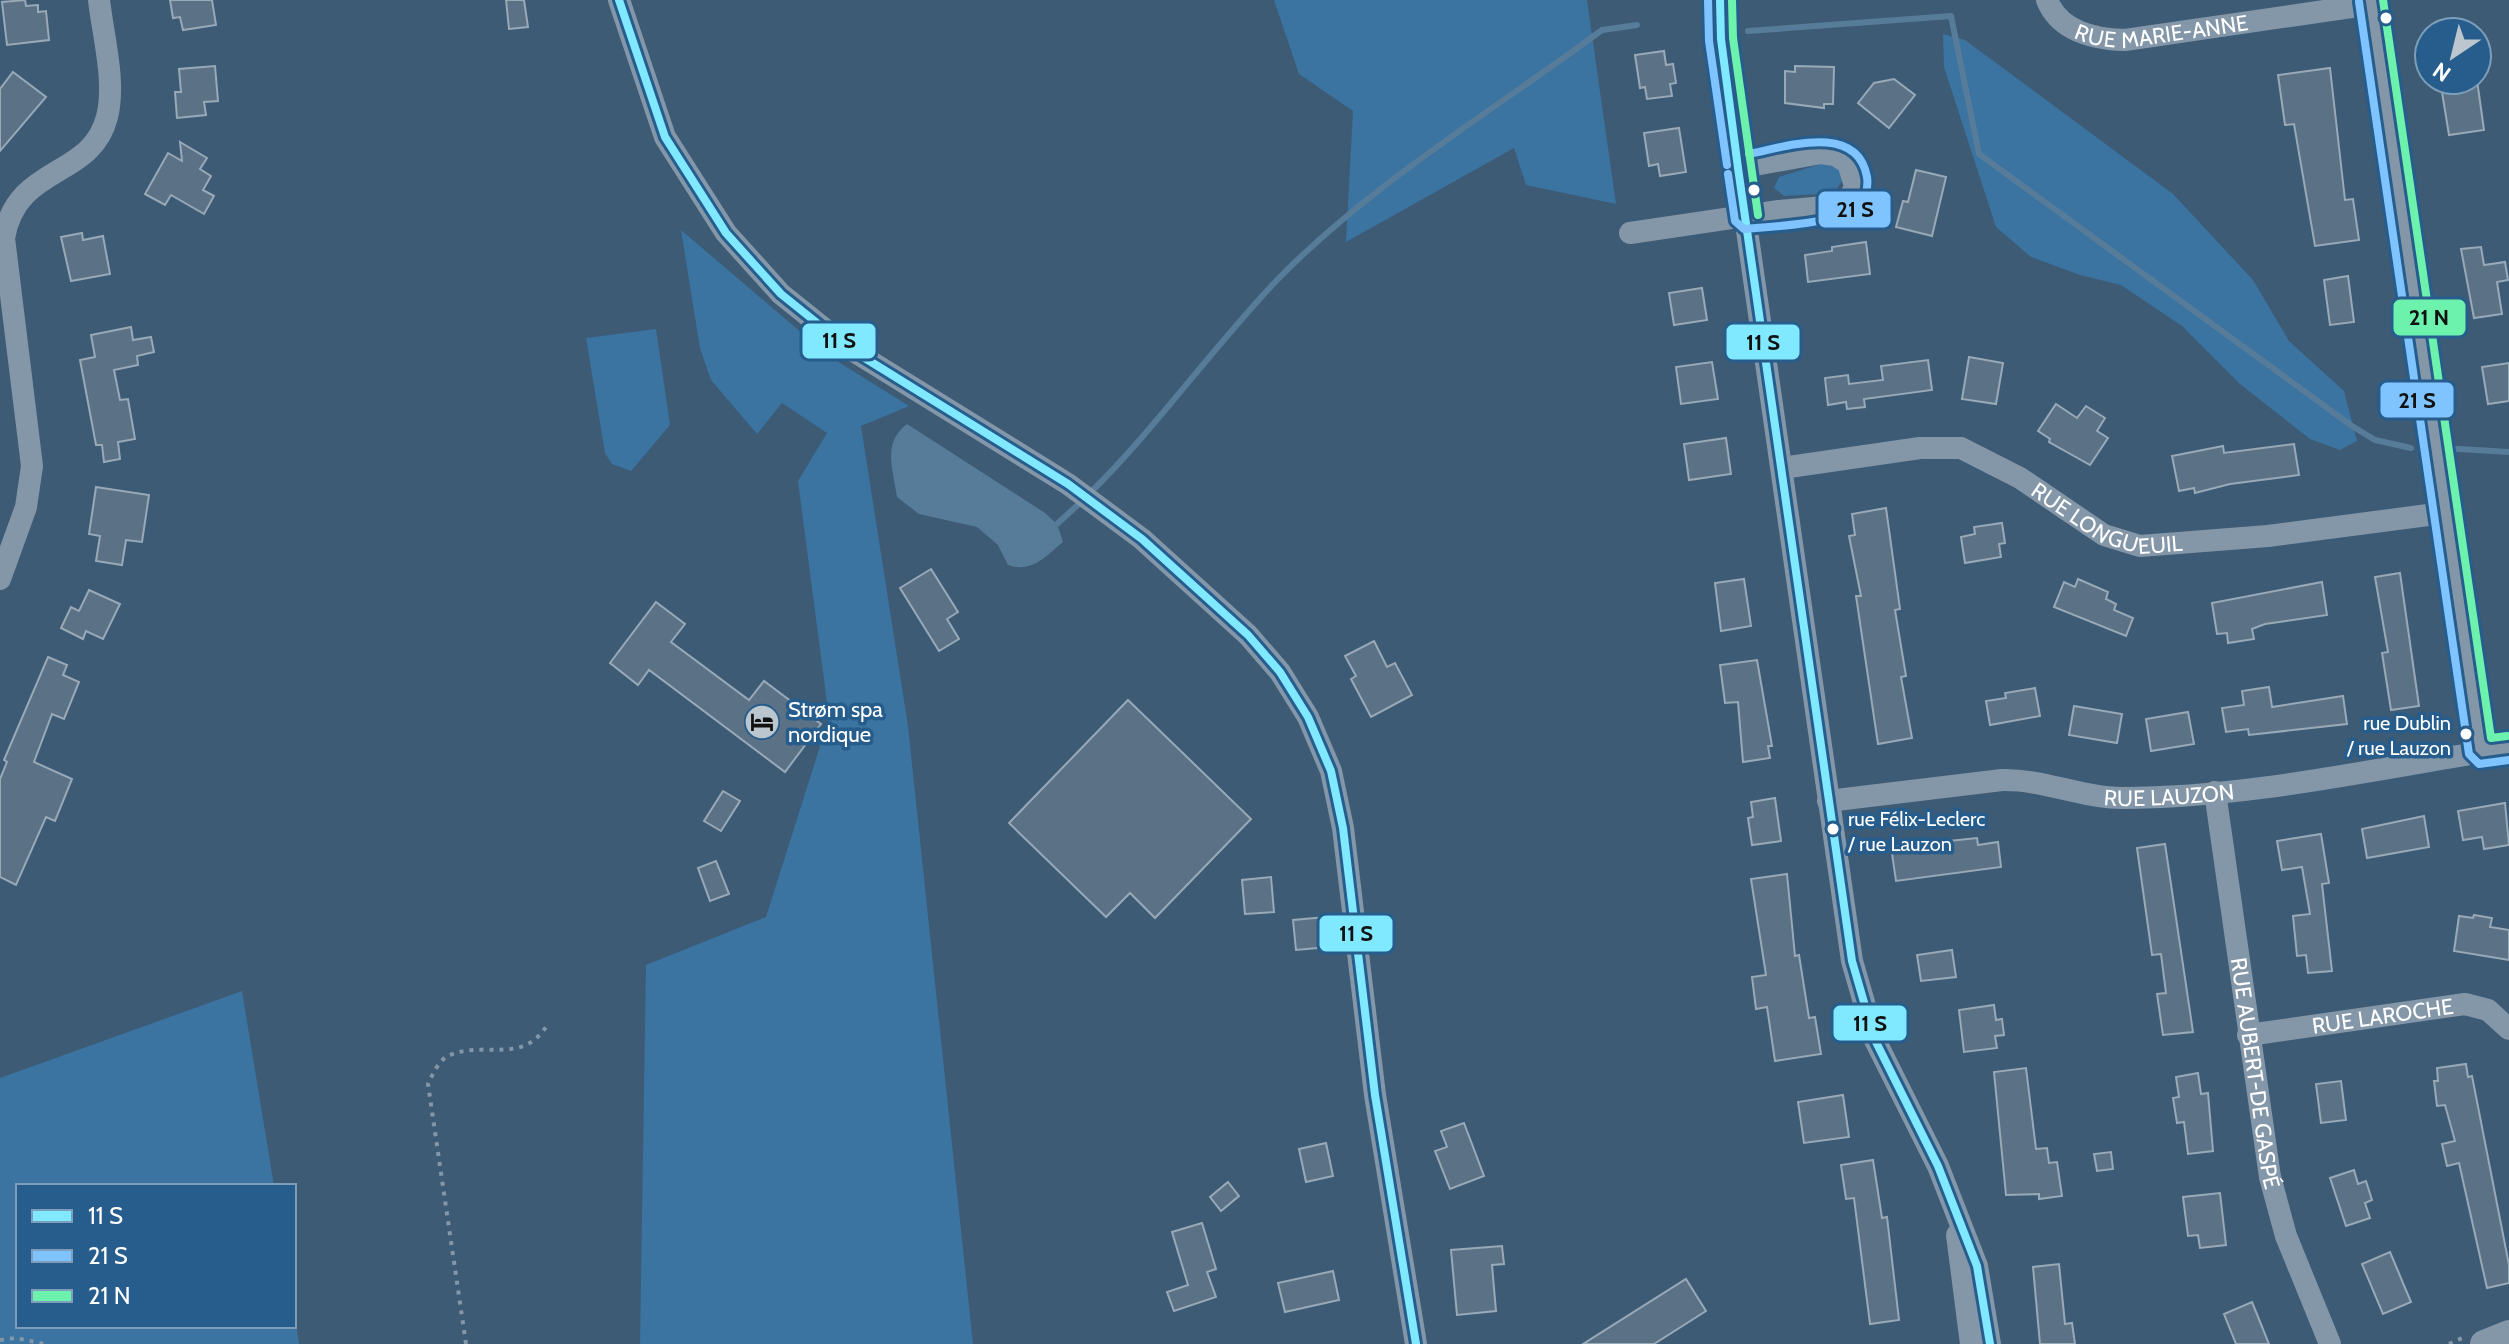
<svg xmlns="http://www.w3.org/2000/svg" width="2509" height="1344" viewBox="0 0 2509 1344" font-family="Cabin,sans-serif">
  <style>
    .green { fill: #3b73a1 }
    .water { fill: #577c9a }
    .lines { fill: none; stroke-linecap: round; stroke-linejoin: round }
    .stream { stroke: #577c9a; stroke-width: 6 }
    .building { fill: #5b7286; stroke: #98a9b8; stroke-width: 2 }
    .path { stroke: #8497a9; stroke-width: 4; stroke-dasharray: 4 6; stroke-linecap: butt }
    .minor { stroke: #8497a9; stroke-width: 22 }
    .tertiary { stroke: #8497a9; stroke-width: 28 }
    .bus-1-casing { stroke: #265d8c; stroke-width: 14 }
    .bus-2-casing { stroke: #265d8c; stroke-width: 14 }
    .bus-3-casing { stroke: #265d8c; stroke-width: 14 }
    .bus-1 { stroke: #80e8ff; stroke-width: 8 }
    .bus-2 { stroke: #80c4ff; stroke-width: 8 }
    .bus-3 { stroke: #6df2ae; stroke-width: 8 }
    .bus-dot { fill: #fff; stroke: #265d8c; stroke-width: 3 }
    .labels { text-anchor: middle; stroke-width: 7; stroke-linejoin: round; paint-order: stroke }
    .bus-label { font-size: 20px; fill: #fff; stroke: #265d8c; text-anchor: end }
    .street-label { font-size: 22px; fill: #fff; stroke: #265d8c }
    .poi-label { font-size: 22px; fill: #fff; stroke: #265d8c; text-anchor: start }
    .line-badge { stroke: #265d8c; stroke-width: 3 }
    .pale-badge-label { font-size: 22px; text-anchor: middle; font-weight: bold; fill: #111 }
  </style>
  <rect width="100%" height="100%" fill="#3d5b75"/>
  <g class="green">
    <path d="M1274,0H1587L1616,204L1526,185L1514,148L1346,242L1353,111L1299,74Z"/>
    <path d="M1943,34L1965,40L2173,194L2253,280L2289,341L2344,391L2357,441L2340,450L2310,439L2240,384L2182,326L2121,285L2080,275L2031,257L1996,227L1944,67Z"/>
    <path d="M1827,162L1839,169L1842,181L1834,193L1784,196L1774,188L1779,177Z"/>
    <path d="M681,230L829,356L909,406L861,426L908,726L973,1344H640L646,965L766,917L829,718L798,481L827,433L782,403L757,434L711,380L700,348Z"/>
    <path d="M656,329L670,425L631,471L612,464L605,453L586,338Z"/>
    <path d="M242,991L274,1186H18V1326H294V1310L299,1344H0V1078Z"/>
  </g>
  <path class="water" d="M907,424L1045,513L1057,524L1063,542C1045,557 1032,573 1008,565L998,545L977,527L919,514L897,497C893,469 882,443 907,424Z"/>
  <g class="lines">
    <g class="stream">
      <path d="M1748,31L1951,16L1979,154L2352,426L2375,440L2411,448"/>
      <path d="M2442,448L2509,452"/>
      <path d="M1089,494C1157,427 1212,348 1278,279C1373,182 1493,111 1602,30L1637,25"/>
      <path d="M1057,524L1081,502"/>
    </g>
  </g>
  <g class="building">
    <path d="M25,0L26,6L38,5V12L46,11L49,40L7,45L2,2Z"/>
    <path d="M170,0H212L216,25L183,30L180,17L173,18Z"/>
    <path d="M506,0H524L528,27L509,29Z"/>
    <path d="M1664,51L1666,65L1673,64L1676,83L1670,84L1672,96L1647,99L1645,87L1640,88L1635,55Z"/>
    <path d="M215,66L218,101L204,102L206,115L177,118L175,92H181L179,69Z"/>
    <path d="M1795,66L1834,67L1833,104H1824V108L1785,103V71L1795,72Z"/>
    <path d="M2330,68L2345,200L2353,199L2359,240L2315,246L2294,124L2285,125L2278,75Z"/>
    <path d="M13,72L46,97L0,151V89Z"/>
    <path d="M1894,79L1915,95L1889,128L1858,103L1874,83Z"/>
    <path d="M2440,80H2477L2484,130L2449,135Z"/>
    <path d="M1679,128L1686,172L1660,176L1658,164L1649,166L1644,133Z"/>
    <path d="M180,142L207,158L200,169L211,176L203,190L214,196L204,214L171,195L165,205L145,194L168,153L182,161Z"/>
    <path d="M1916,170L1946,177L1932,236L1896,227L1903,201L1908,202Z"/>
    <path d="M82,233L83,240L103,236L110,274L71,281L61,237Z"/>
    <path d="M1866,242L1870,274L1808,282L1805,255L1832,251V247Z"/>
    <path d="M2481,247L2484,265L2505,262L2508,280L2497,282L2502,314L2474,318L2461,249Z"/>
    <path d="M2348,276L2354,322L2330,325L2324,280Z"/>
    <path d="M1702,288L1707,320L1674,325L1669,293Z"/>
    <path d="M131,327L133,340L151,337L154,352L137,356L138,365L114,370L120,400L128,399L135,439L118,442L120,459L104,462L102,445H96L80,360L95,357L91,335Z"/>
    <path d="M1969,357L2003,363L1996,404L1962,399Z"/>
    <path d="M1928,360L1932,390L1864,399L1865,407L1847,409L1846,402L1828,405L1825,378L1848,375L1849,384L1883,380L1881,366Z"/>
    <path d="M1712,362L1718,399L1681,404L1676,367Z"/>
    <path d="M2509,363V401L2488,404L2482,367Z"/>
    <path d="M2056,404L2077,418L2086,406L2105,418L2097,431L2108,438L2090,465L2049,442L2050,439L2038,431Z"/>
    <path d="M1726,438L1731,474L1689,480L1684,444Z"/>
    <path d="M2294,444L2299,475L2230,484L2195,493L2194,488L2179,491L2172,456L2223,446L2224,453Z"/>
    <path d="M96,487L149,495L142,542L126,540L122,565L96,561L100,536L89,534Z"/>
    <path d="M1886,508L1900,609L1895,610L1906,676L1901,677L1912,738L1878,744L1856,596H1861L1849,536L1855,535L1852,514Z"/>
    <path d="M2002,523L2005,543L1999,544L2001,557L1965,563L1961,537L1975,534L1974,527Z"/>
    <path d="M931,569L958,612L947,619L959,639L939,651L900,588Z"/>
    <path d="M2400,573L2419,706L2391,710L2382,653L2388,652L2375,577Z"/>
    <path d="M1744,579L1751,626L1721,631L1715,583Z"/>
    <path d="M2078,579L2108,592L2106,599L2116,604L2114,610L2133,618L2126,636L2054,607L2064,582L2075,587Z"/>
    <path d="M2322,582L2327,615L2265,624L2252,629L2254,639L2228,643L2227,633L2217,634L2212,603Z"/>
    <path d="M89,590L120,604L103,639L86,631L83,639L61,628L71,607L79,611Z"/>
    <path d="M656,602L685,624L671,642L749,700L764,681L821,724L785,772L649,670L638,685L610,663Z"/>
    <path d="M1374,641L1387,667L1395,663L1412,695L1371,717L1351,679L1356,676L1345,656Z"/>
    <path d="M48,657L67,665L63,675L79,682L64,719L52,714L34,762L72,779L55,821L46,817L16,885L0,877V779L7,762L4,760Z"/>
    <path d="M1757,660L1772,746H1768L1770,758L1743,762L1738,702L1725,703L1720,665Z"/>
    <path d="M2269,687L2272,707L2343,696L2347,724L2249,735L2248,729L2226,732L2222,708L2244,705L2242,691Z"/>
    <path d="M2035,688L2040,716L1990,725L1986,701L2006,698L2005,693Z"/>
    <path d="M1128,700L1251,819L1155,918L1130,893L1106,917L1009,823Z"/>
    <path d="M2074,706L2122,714L2117,743L2069,735Z"/>
    <path d="M2188,712L2194,744L2151,751L2146,719Z"/>
    <path d="M723,791L740,801L721,831L704,821Z"/>
    <path d="M1775,798L1781,841L1752,845L1748,818L1753,817L1751,802Z"/>
    <path d="M2505,803L2509,845L2484,849L2482,837L2463,840L2458,811Z"/>
    <path d="M2424,816L2429,847L2367,858L2362,829Z"/>
    <path d="M2321,834L2329,883L2322,884L2332,971L2308,973L2306,955L2297,956L2293,916L2310,914L2302,867L2282,870L2277,841Z"/>
    <path d="M1977,838L1978,845L1998,842L2001,867L1896,881L1891,847Z"/>
    <path d="M2165,844L2193,1032L2163,1035L2157,994L2166,993L2161,954L2152,955L2137,848Z"/>
    <path d="M716,861L729,894L710,901L698,868Z"/>
    <path d="M1787,874L1795,956L1799,955L1809,1018L1815,1017L1821,1054L1775,1061L1767,1007L1756,1009L1752,977L1766,975L1751,879Z"/>
    <path d="M1271,877L1274,912L1245,914L1242,880Z"/>
    <path d="M2474,915L2492,918L2490,927L2509,930V960L2454,951L2459,916L2473,918Z"/>
    <path d="M1326,917L1329,947L1296,950L1293,920Z"/>
    <path d="M1952,950L1956,977L1921,981L1917,955Z"/>
    <path d="M1994,1005L1996,1020L2002,1019L2004,1035L1995,1036L1997,1048L1964,1052L1959,1010Z"/>
    <path d="M2466,1064L2468,1077L2472,1076L2509,1265V1283L2487,1288L2459,1163L2447,1166L2442,1144L2455,1141L2445,1105L2437,1106L2434,1081H2438L2437,1068Z"/>
    <path d="M2026,1068L2036,1149L2047,1148L2049,1163L2057,1162L2062,1196L2039,1199V1194L2006,1195L1994,1072Z"/>
    <path d="M2198,1073L2201,1094L2208,1093L2213,1151L2188,1154L2184,1122L2177,1123L2173,1098L2179,1097L2176,1077Z"/>
    <path d="M2341,1081L2346,1120L2321,1123L2316,1084Z"/>
    <path d="M1843,1095L1849,1137L1804,1143L1798,1102Z"/>
    <path d="M1464,1123L1484,1176L1450,1189L1435,1151L1447,1147L1441,1131Z"/>
    <path d="M1326,1143L1333,1176L1306,1182L1299,1149Z"/>
    <path d="M2111,1152L2113,1169L2097,1171L2094,1154Z"/>
    <path d="M1873,1160L1882,1218L1887,1217L1899,1320L1870,1324L1854,1198L1846,1199L1841,1165Z"/>
    <path d="M2354,1170L2358,1184L2366,1181L2372,1200L2365,1203L2370,1218L2346,1226L2330,1178Z"/>
    <path d="M1228,1182L1239,1196L1221,1211L1210,1197Z"/>
    <path d="M2220,1193L2226,1245L2200,1248L2198,1235L2188,1236L2183,1197Z"/>
    <path d="M1202,1223L1216,1269L1207,1272L1216,1297L1174,1311L1167,1292L1188,1285L1172,1232Z"/>
    <path d="M1502,1246L1504,1264L1492,1265L1496,1311L1457,1315L1451,1250Z"/>
    <path d="M2390,1252L2411,1302L2383,1314L2362,1264Z"/>
    <path d="M2059,1264L2065,1324L2072,1323L2075,1344H2040L2033,1267Z"/>
    <path d="M1333,1271L1339,1300L1285,1312L1278,1283Z"/>
    <path d="M1686,1279L1706,1311L1654,1344H1583Z"/>
    <path d="M2252,1302L2269,1344H2236L2224,1314Z"/>
  </g>
  <g class="lines">
    <g class="path">
      <path d="M0,1340L16,1338L44,1344"/>
      <path d="M466,1344L428,1084C433,1074 439,1059 450,1055C486,1040 522,1066 548,1024"/>
      <path d="M2449,1344L2462,1338"/>
    </g>
    <g class="minor">
      <path d="M619,0L665,137L726,233L781,294L847,347L1068,484L1142,539L1248,635L1280,672L1308,717L1331,771L1343,828L1375,1095L1416,1344"/>
      <path d="M1720,0L1721,39L1738,168L1852,961L1875,1040L1938,1166L1977,1266L1990,1344"/>
      <path id="s1" d="M2047,0C2060,32 2094,39 2125,40L2372,4"/>
      <path d="M2371,0L2448,541L2481,752"/>
      <path d="M1630,233L1779,211L1837,206L1850,198L1855,186L1848,163L1835,155L1821,153L1738,168"/>
      <path id="s2" d="M1782,468L1920,448H1961L2020,478L2104,535L2140,546L2268,536L2443,513"/>
      <path d="M0,579L26,507L32,466L4,238C17,163 91,180 107,117C116,82 103,36 99,0"/>
      <path id="s3" d="M2215,792L2270,1177L2286,1236L2330,1344"/>
      <path id="s4" d="M1828,801L2002,780C2043,779 2082,798 2122,798C2251,798 2382,767 2509,748"/>
      <path id="s5" d="M2248,1035L2465,1004L2488,1010L2509,1029"/>
      <path d="M1957,1235L1971,1344"/>
    </g>
    <path class="tertiary" d="M2484,1344L2509,1334"/>
    <defs>
      <g id="bus-1">
        <path d="M619,0L665,137L726,233L781,294L847,347L1068,484L1142,539L1248,635L1280,672L1308,717L1331,771L1343,828L1375,1095L1416,1344"/>
        <path d="M1720,0L1721,39L1738,168L1852,961L1875,1040L1938,1166L1977,1266L1990,1344"/>
      </g>
      <g id="bus-2">
        <path d="M1708,0L1709,41L1727,165"/>
        <path d="M2359,2L2469,754L2479,764L2509,760"/>
        <path d="M1728,174L1735,221L1744,229C1770,227 1835,223 1854,210C1864,202 1869,189 1867,177C1857,122 1785,147 1749,154"/>
      </g>
      <g id="bus-3">
        <path d="M1732,0L1733,38L1758,215"/>
        <path d="M2383,0L2491,738L2507,736"/>
      </g>
    </defs>
    <use href="#bus-1" class="bus-1-casing"/>
    <use href="#bus-2" class="bus-2-casing"/>
    <use href="#bus-3" class="bus-3-casing"/>
    <use href="#bus-1" class="bus-1"/>
    <use href="#bus-2" class="bus-2"/>
    <use href="#bus-3" class="bus-3"/>
  </g>
  <defs>
    <symbol id="hotel-disc" viewBox="-11 -11 22 22"><circle r="9.5" fill="#bbc6cf" stroke="#265d8c"/><path d="M-6-4.5h1.5V1H6V5H4.5V3h-9V5H-6ZM-4 0a1.8 1.8 0 1 1 3.6 0ZM.5 0V-2.5h3Q6-2.5 6 0Z" fill="#111"/></symbol>
  </defs>
  <g fill-rule="evenodd">
    <use href="#hotel-disc" x="742" y="702" width="40" height="40"/>
  </g>
  <g class="bus-dot">
    <circle cx="2386" cy="18" r="7"/>
    <circle cx="1754" cy="190" r="7"/>
    <circle cx="2466" cy="734" r="7"/>
    <circle cx="1833" cy="829" r="7"/>
  </g>
  <g class="labels">
    <g class="bus-label">
      <text x="2451" y="730">rue Dublin<tspan x="2451" dy="25">/ rue Lauzon</tspan></text>
      <text x="1848" y="826" text-anchor="start">rue Félix-Leclerc<tspan x="1848" dy="25">/ rue Lauzon</tspan></text>
    </g>
    <g class="street-label">
      <text dy="8" stroke="none"><textPath href="#s1" startOffset="130">RUE MARIE-ANNE</textPath></text>
      <text dy="8" stroke="none"><textPath href="#s2" startOffset="346">RUE LONGUEUIL</textPath></text>
      <text dy="8" stroke="none"><textPath href="#s4" startOffset="344">RUE LAUZON</textPath></text>
      <text dy="8" stroke="none"><textPath href="#s5" startOffset="136">RUE LAROCHE</textPath></text>
      <text dy="8" stroke="none"><textPath href="#s3" startOffset="284">RUE AUBERT-DE GASPÉ</textPath></text>
    </g>
    <g class="poi-label">
      <text x="788" y="717">Strøm spa<tspan x="788" dy="25">nordique</tspan></text>
    </g>
  </g>
  <g class="line-badge">
    <rect x="1817" y="190" width="75" height="39" rx="8" fill="#80c4ff"/>
    <rect x="2392" y="298" width="75" height="39" rx="8" fill="#6df2ae"/>
    <rect x="801" y="322" width="76" height="38" rx="8" fill="#80e8ff"/>
    <rect x="1725" y="323" width="76" height="38" rx="8" fill="#80e8ff"/>
    <rect x="2379" y="381" width="76" height="38" rx="8" fill="#80c4ff"/>
    <rect x="1318" y="914" width="76" height="39" rx="8" fill="#80e8ff"/>
    <rect x="1832" y="1004" width="76" height="38" rx="8" fill="#80e8ff"/>
  </g>
  <g class="pale-badge-label">
    <text x="1855" y="217">21 S</text>
    <text x="2429" y="325">21 N</text>
    <text x="839" y="348">11 S</text>
    <text x="1763" y="350">11 S</text>
    <text x="2417" y="408">21 S</text>
    <text x="1356" y="941">11 S</text>
    <text x="1870" y="1031">11 S</text>
  </g>
  <rect x="16" y="1184" width="280" height="144" fill="#265d8c" stroke="#7d9eba" stroke-width="2"/>
  <rect x="32" y="1210" width="40" height="12" fill="#80e8ff" stroke="#7d9eba" stroke-width="2"/>
  <text x="88" y="1224" font-size="24" fill="#ffffff">11 S</text>
  <rect x="32" y="1250" width="40" height="12" fill="#80c4ff" stroke="#7d9eba" stroke-width="2"/>
  <text x="88" y="1264" font-size="24" fill="#ffffff">21 S</text>
  <rect x="32" y="1290" width="40" height="12" fill="#6df2ae" stroke="#7d9eba" stroke-width="2"/>
  <text x="88" y="1304" font-size="24" fill="#ffffff">21 N</text>
  <g transform="translate(2453 56) rotate(215)"><circle r="38" fill="#265d8c" stroke="#7d9eba" stroke-width="2"/>
  <path d="M0-6L14 30L0 20L-14 30Z" fill="#bbc6cf"/>
  <text y="-12" font-size="22" font-weight="bold" text-anchor="middle" fill="#ffffff">N</text>
  </g>
</svg>
